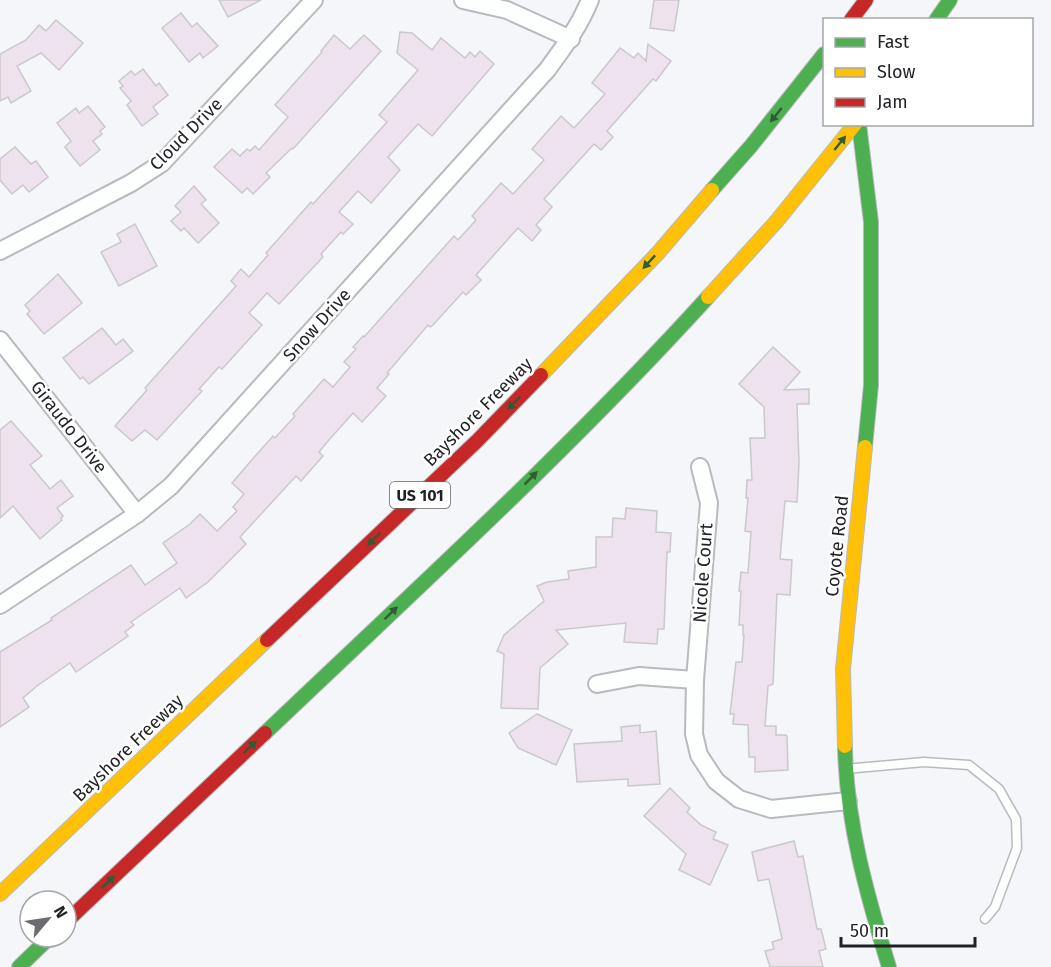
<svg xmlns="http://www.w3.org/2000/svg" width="1051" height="967" viewBox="0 0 1051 967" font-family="'Fira Sans',sans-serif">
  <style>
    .building { fill: #ede2ee; stroke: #cac8cc; stroke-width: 1.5 }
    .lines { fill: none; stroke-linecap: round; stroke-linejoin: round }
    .lane-casing { stroke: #b8babe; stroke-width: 11 }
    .street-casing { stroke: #b8babe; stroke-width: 20 }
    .fast-casing { stroke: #b8babe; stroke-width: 16 }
    .slow-casing { stroke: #b8babe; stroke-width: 16 }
    .jam-casing { stroke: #b8babe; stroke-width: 16 }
    .lane { stroke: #fdfefe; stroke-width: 8 }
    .street { stroke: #fdfefe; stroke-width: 16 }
    .fast { stroke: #4caf50; stroke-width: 14 }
    .slow { stroke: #ffc107; stroke-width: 14 }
    .jam { stroke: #c62828; stroke-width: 14 }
    .oneway { fill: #315a36 }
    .labels { text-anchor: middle; stroke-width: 5; stroke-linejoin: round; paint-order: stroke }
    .shield { fill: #fff; stroke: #626466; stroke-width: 1.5 }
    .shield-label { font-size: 16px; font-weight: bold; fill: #1f2125 }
    .street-label { font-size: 18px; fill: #1f2125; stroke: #fff }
  </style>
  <rect width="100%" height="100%" fill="#f4f6fa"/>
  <g class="building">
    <path d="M219,0H261L228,17Z"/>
    <path d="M654,0H679L674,31L650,28Z"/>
    <path d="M181,13L192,27L197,23L218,46L203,58L200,53L189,62L162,28Z"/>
    <path d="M56,20L83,43L59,70L41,53L17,66L31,91L11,103L8,97L0,101V54L26,40L39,25L46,31Z"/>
    <path d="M400,32L412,33L432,50L441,38L465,58L470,52L475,57L480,51L494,64L432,136L418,124L388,157L400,170L371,203L358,191L339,212L353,224L343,234L341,232L321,254L323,257L279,304L267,293L249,313L262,325L222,369L219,367L199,389L202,391L157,440L145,430L132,441L115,426L147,390L145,388L236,286L231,281L241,269L249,277L268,255L266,253L311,202L313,204L387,122L379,115L418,70L397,53Z"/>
    <path d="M334,35L350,49L364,35L381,51L293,149L292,148L266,173L270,177L253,194L247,188L242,193L214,167L232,149L240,156L247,149L250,151L255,146L259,150L288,117L275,105L322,52L321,51Z"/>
    <path d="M648,44L671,61L656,81L653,79L607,131L613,137L601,150L594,144L544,199L552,207L536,225L541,230L532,241L518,228L476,275L481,280L466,295L463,292L433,325L430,327L428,325L387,373L389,374L377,388L386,396L362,422L353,413L328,441L319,452L323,456L301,481L296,476L240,537L246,544L208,582L186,598L180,588L131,622L134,625L125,632L128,636L92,661L76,672L70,663L37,686L23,698L29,707L0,727V652L52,620L51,618L131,565L145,585L177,563L163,543L190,524L200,514L217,531L237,511L233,507L244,494L232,483L250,462L273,436L275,438L295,416L293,414L324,379L333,387L350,367L344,362L356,349L353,347L363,336L364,337L454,236L458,240L476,220L472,216L501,183L513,194L544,160L532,149L561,116L574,128L605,94L592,83L620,48L634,58L638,53L646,61Z"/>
    <path d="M143,69L156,86L159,83L168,95L153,107L158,114L142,126L127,105L131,101L120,88L123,86L119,81L131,71L135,75Z"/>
    <path d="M88,106L105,127L100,131L102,134L93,141L100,150L80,166L65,147L71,141L57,123L76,108L79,113Z"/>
    <path d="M15,147L31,164L36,161L48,177L29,192L23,185L12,194L0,180V159Z"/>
    <path d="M194,186L206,200L201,204L219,223L198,243L184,228L181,231L171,221L181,212L175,206Z"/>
    <path d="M135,224L157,266L119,286L101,252L121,242L117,234Z"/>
    <path d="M58,274L82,303L44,334L27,314L30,311L25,305Z"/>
    <path d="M102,328L116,345L123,339L133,351L89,384L83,377L80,379L63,358Z"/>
    <path d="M773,347L800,372L784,390L809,389V404H797L799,463L797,502L785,501L780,559L792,560L790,595L777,594L773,684L768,686L765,726H776V735H786L787,736L788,770L755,772V757H749L748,725L733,724L734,714H730L736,662H742L744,635H743V625H739L741,591H739L741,572L748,573L751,532L745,531L748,498H746L747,480H752L750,438H765L764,407L739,384Z"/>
    <path d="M11,421L42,456L30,465L50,489L61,480L73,496L57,508L63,516L61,518L62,520L40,539L13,506L0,518V430Z"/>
    <path d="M626,508L657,511L656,532L671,533L670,552H667L664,629H658L657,644L624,642L626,623L556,630L568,644L540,668L538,709L501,708L504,654L497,651L504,635L544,601L537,586L547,582L569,579L568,571L596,567V537H612L613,518L625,519Z"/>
    <path d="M537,714L572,730L556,765L518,748L509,733Z"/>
    <path d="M640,725V733L656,731L660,784L628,786V779L577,782L574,744L622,741L621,727Z"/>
    <path d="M670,788L690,808L687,812L701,825L716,832L713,839L728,845L710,885L679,870L686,854L644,816Z"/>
    <path d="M794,841L798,857L803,856L817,929H821L826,949L819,951L823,967H770L765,951L774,949L772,942L782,939L769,879L758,881L752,852Z"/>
  </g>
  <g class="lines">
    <defs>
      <path id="lane" d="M845,769L924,762L969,765L999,789L1016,819L1017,848L995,907L985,919"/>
      <g id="street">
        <path d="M463,0L507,10L571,39"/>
        <path d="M0,251L131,183L162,163L314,0"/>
        <path d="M0,340L137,514"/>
        <path d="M700,467L709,503L695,680L694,734L699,755L716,781L739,799L771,809L848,801"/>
        <path d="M0,605L137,514L171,486L547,70C564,47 579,27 590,0"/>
        <path d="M597,684L639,676L695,680"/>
      </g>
      <g id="fast">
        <path d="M936,20L950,0"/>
        <path d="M859,124L871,222V385L865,447"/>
        <path d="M712,190L751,146L824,54"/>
        <path d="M265,733C415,590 569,450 708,297"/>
        <path d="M845,746C846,821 867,895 889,967"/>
        <path d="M19,967L50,937"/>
      </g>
      <g id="slow">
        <path d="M708,297L776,222L855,124"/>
        <path d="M541,375L658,253L712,190"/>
        <path d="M845,746L843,669L865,447"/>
        <path d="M0,894L267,640"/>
      </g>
      <g id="jam">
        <path d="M851,20L866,0"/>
        <path d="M267,640L477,441L541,375"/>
        <path d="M66,922L265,733"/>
      </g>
    </defs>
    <use href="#lane" class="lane-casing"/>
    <use href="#street" class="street-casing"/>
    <use href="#fast" class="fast-casing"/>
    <use href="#slow" class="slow-casing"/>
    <use href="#jam" class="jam-casing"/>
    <use href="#lane" class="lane"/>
    <use href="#street" class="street"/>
    <use href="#fast" class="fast"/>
    <use href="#slow" class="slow"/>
    <use href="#jam" class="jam"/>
  </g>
  <defs><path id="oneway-solid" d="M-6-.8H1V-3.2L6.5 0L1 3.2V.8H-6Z" transform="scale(1.5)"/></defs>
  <g class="oneway">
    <use href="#oneway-solid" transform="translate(776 115) rotate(129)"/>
    <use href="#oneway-solid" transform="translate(840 143) rotate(-51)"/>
    <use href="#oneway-solid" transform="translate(649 262) rotate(133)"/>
    <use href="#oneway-solid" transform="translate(514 403) rotate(134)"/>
    <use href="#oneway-solid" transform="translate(531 478) rotate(-45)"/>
    <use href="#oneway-solid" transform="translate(374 539) rotate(136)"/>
    <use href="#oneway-solid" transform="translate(391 613) rotate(-44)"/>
    <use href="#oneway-solid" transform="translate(250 747) rotate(-44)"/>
    <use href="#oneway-solid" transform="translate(108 882) rotate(-44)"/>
  </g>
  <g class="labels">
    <rect class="shield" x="390" y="482" width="60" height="26" rx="4.5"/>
    <g class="shield-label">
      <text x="420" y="501">US 101</text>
    </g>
    <g class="street-label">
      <text transform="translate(186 134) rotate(-45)" y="6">Cloud Drive</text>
      <text transform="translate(317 325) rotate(-48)" y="6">Snow Drive</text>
      <text transform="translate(478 412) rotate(-45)" y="6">Bayshore Freeway</text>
      <text transform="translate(69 427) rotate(52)" y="6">Giraudo Drive</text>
      <text transform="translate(837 546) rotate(-84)" y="6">Coyote Road</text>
      <text transform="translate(703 573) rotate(-86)" y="6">Nicole Court</text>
      <text transform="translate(128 748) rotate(-44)" y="6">Bayshore Freeway</text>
    </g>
  </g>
  <rect x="823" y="18" width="210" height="108" fill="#ffffff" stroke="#a5a6a8" stroke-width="1.5"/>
  <rect x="835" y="38" width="30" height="9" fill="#4caf50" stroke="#a5a6a8" stroke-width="1.5"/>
  <text x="877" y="48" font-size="18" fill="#1f2125">Fast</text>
  <rect x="835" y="68" width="30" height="9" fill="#ffc107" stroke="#a5a6a8" stroke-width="1.5"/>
  <text x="877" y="78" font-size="18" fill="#1f2125">Slow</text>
  <rect x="835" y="98" width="30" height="9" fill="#c62828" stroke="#a5a6a8" stroke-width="1.5"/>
  <text x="877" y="108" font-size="18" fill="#1f2125">Jam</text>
  <g transform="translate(48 919) rotate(61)"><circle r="28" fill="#ffffff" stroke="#a5a6a8" stroke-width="1.5"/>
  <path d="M0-4.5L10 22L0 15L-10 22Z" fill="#6a6c70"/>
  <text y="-9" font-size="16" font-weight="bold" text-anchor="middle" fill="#1f2125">N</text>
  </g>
  <path d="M841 937v9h134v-9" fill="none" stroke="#1f2125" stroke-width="3"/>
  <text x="850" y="937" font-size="18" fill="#1f2125" stroke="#ffffff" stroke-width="4.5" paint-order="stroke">50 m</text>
</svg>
